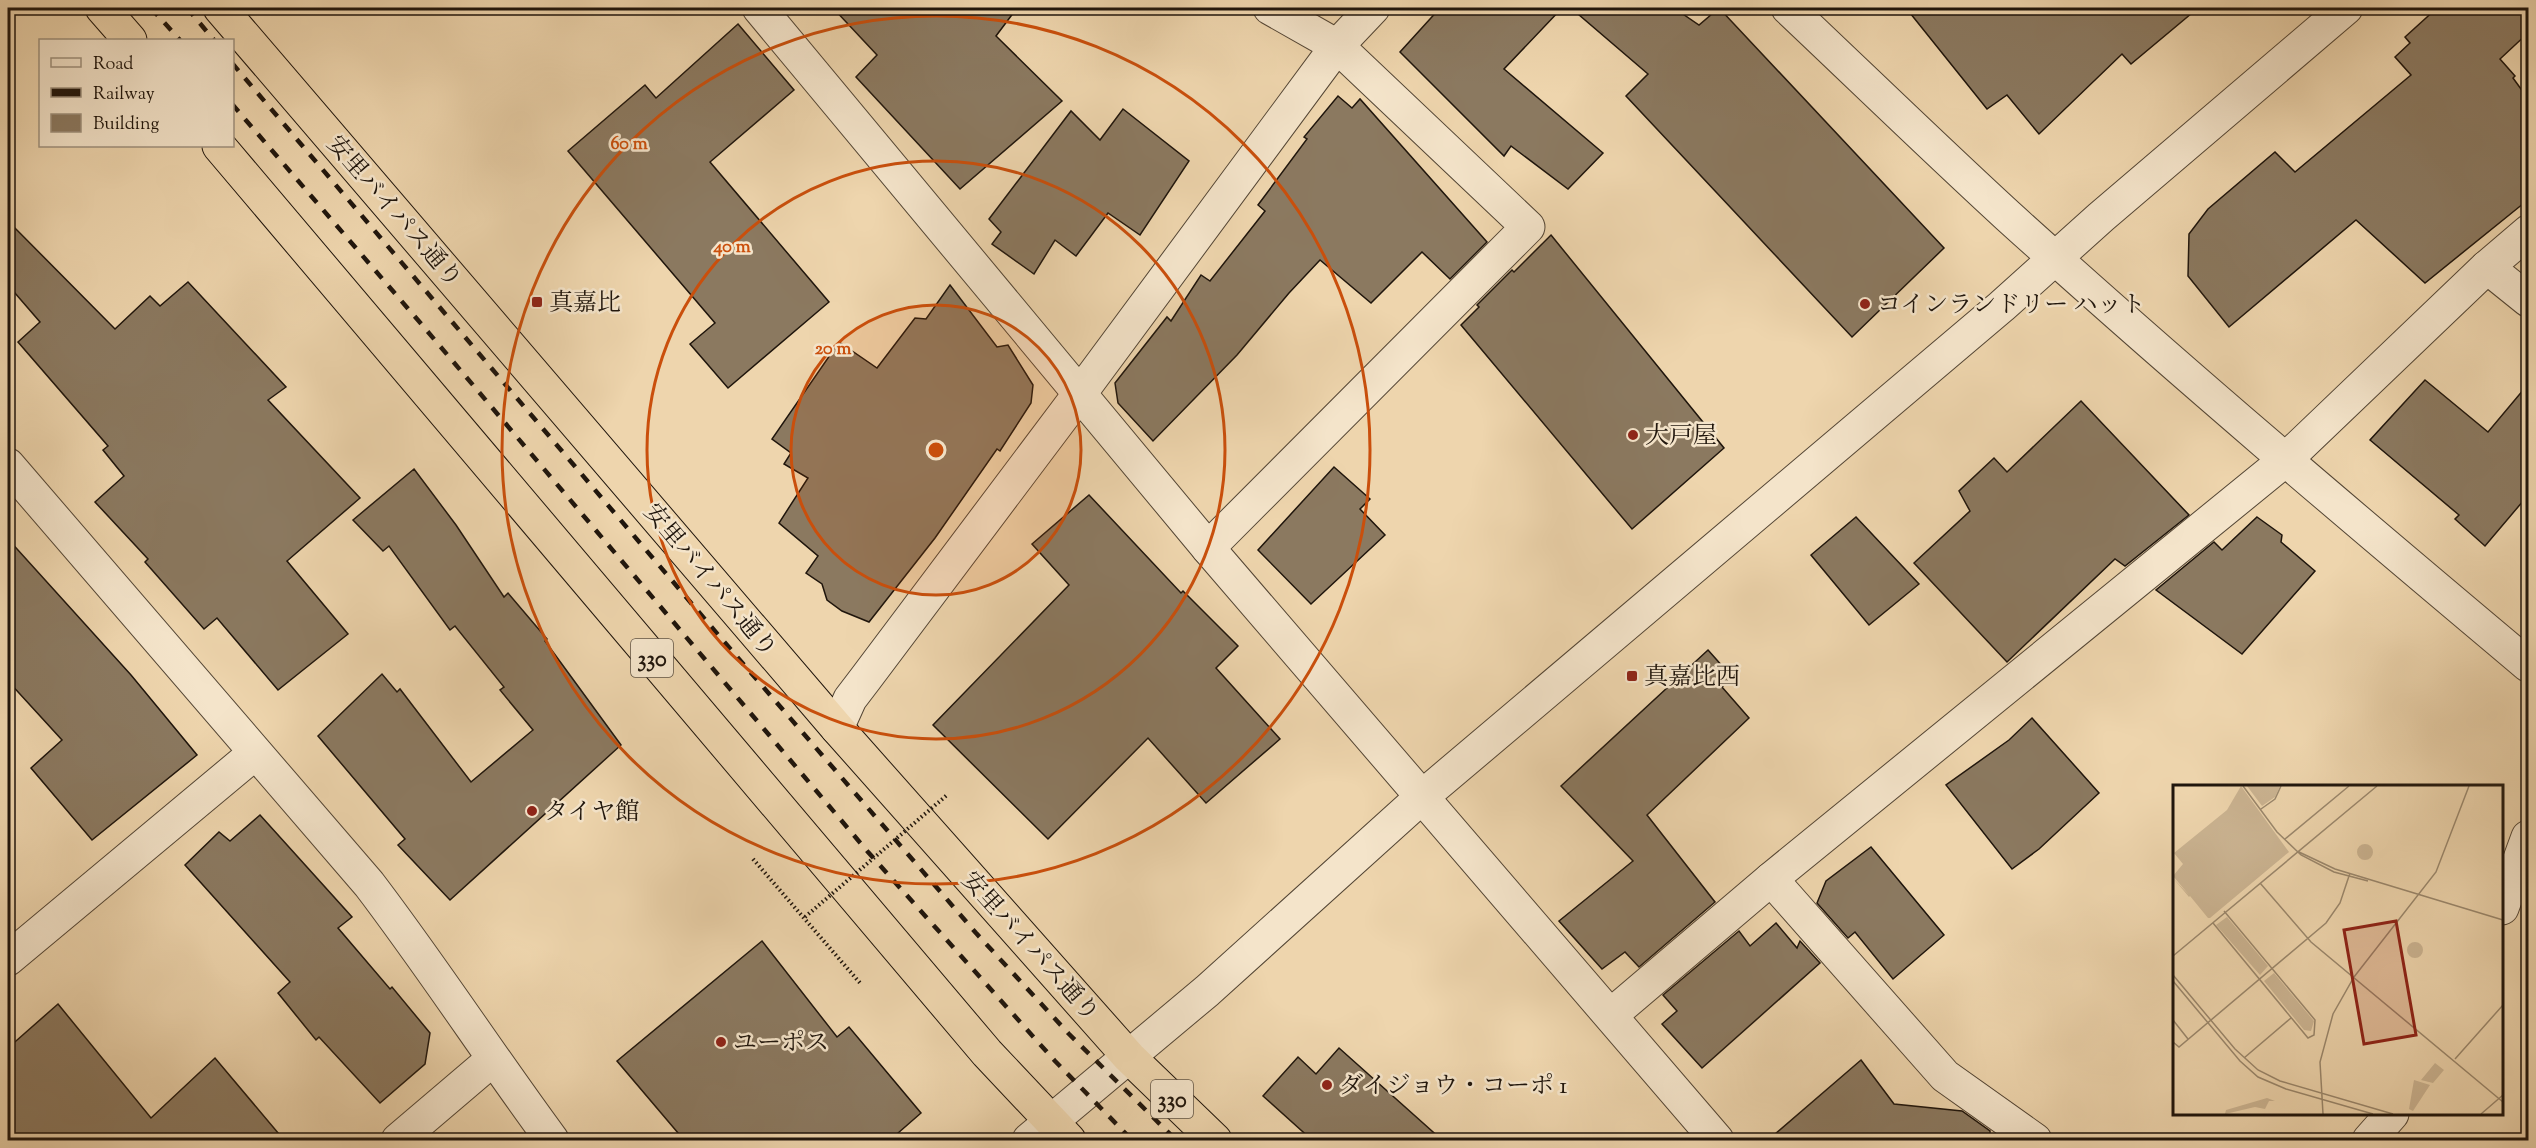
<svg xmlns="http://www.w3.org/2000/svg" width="2536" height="1148" viewBox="0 0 2536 1148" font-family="'Sorts Mill Goudy','Noto Serif JP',serif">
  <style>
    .building { fill: #8b7960; stroke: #1f150c; stroke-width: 1.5 }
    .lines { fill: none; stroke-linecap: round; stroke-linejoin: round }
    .minor-casing { stroke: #534534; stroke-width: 35 }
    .highway-casing { stroke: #1f150c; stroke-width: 35 }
    .path { stroke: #1f150c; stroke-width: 4; stroke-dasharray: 1.5 3; stroke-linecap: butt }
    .minor { stroke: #f4e4ca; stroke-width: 33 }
    .highway { stroke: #eed5ad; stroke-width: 33 }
    .rail { stroke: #1f150c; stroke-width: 4.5; stroke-dasharray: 10 10; stroke-linecap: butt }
    .path-bridge { stroke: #1f150c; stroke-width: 4; stroke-dasharray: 1.5 3; stroke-linecap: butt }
    .ring { fill: none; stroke: #ca4f0c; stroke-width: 3 }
    .poi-dot { fill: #8f2418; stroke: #f4e4ca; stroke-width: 2 }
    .labels { text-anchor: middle; stroke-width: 5; stroke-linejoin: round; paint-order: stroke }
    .shield { fill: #f4e4ca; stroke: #5f5345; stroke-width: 1.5 }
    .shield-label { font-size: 22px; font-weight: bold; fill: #1f150c }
    .street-label { font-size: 24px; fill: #1f150c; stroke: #f4e4ca }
    .poi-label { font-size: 24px; fill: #1f150c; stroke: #f4e4ca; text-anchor: start }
    .inset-road { fill: none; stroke: #9b886d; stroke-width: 1.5 }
    .view { fill: #8f2418; fill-opacity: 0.15; stroke: #8f2418; stroke-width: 3 }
    .inset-edge { fill: none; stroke: #1f150c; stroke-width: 3 }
    .centre { fill: #ca4f0c; stroke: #f4e4ca; stroke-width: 3 }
    .ring-label { font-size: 18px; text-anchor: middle; font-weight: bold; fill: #ca4f0c; stroke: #f4e4ca; stroke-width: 5; stroke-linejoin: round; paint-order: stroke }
  </style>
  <rect width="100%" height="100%" fill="#eed5ad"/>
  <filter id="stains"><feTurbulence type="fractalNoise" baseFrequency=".00333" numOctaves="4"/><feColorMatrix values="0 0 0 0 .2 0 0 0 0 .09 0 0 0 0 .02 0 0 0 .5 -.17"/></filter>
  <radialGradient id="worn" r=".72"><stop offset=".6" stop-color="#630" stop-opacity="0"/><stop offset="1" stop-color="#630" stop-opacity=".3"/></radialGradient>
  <g class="building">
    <path d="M833,8H1017L996,36L1062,101L960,189L856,77L877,55Z"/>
    <path d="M1440,8H1562L1504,69L1603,153L1568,189L1511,146L1504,156L1400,52Z"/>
    <path d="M1571,8H1674L1699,25L1719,8L1944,248L1852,337L1626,96L1648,74Z"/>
    <path d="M1906,8H2198L2131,64L2122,54L2039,134L2007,95L1987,109Z"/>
    <path d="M2437,8H2529V32L2500,59L2515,76L2513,78L2529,100V199L2425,283L2356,220L2229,327L2188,276L2189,234L2208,209L2275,152L2295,172L2411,75L2395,57L2410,43L2405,37Z"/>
    <path d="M738,24L794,90L710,162L829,302L728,388L690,344L715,323L568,151L645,85L656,98Z"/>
    <path d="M1338,96L1352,108L1360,99L1487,242L1450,279L1422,252L1371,303L1320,260L1289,293L1237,355L1153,441L1118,403L1115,383L1167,317L1171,321L1201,275L1210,281L1265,211L1258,205L1307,139L1304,137Z"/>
    <path d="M1123,109L1189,161L1140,235L1108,213L1076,256L1055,240L1034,274L992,244L1001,232L989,219L1071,111L1100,140Z"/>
    <path d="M8,221L115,329L150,296L160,306L188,282L286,387L268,400L360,498L287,561L348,634L278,690L217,618L204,629L145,562L148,559L95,502L124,476L103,450L108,446L18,342L40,322L8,285Z"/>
    <path d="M1551,235L1724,448L1632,529L1461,325L1479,307L1477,305L1512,270L1514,272Z"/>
    <path d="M950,285L997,347L1008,345L1033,385L1031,403L1000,451L997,449L935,538L869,622L842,611L827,600L822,584L806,573L818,556L779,523L808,478L784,464L791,453L772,439L839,342L877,368L915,318L926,319Z"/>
    <path d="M2425,380L2488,432L2529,383V494L2485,546L2455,519L2459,515L2370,440Z"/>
    <path d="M2081,401L2189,515L2125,566L2115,559L2007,662L1914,563L1970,511L1959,491L1994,458L2007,472Z"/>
    <path d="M1334,467L1370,499L1360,509L1385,535L1311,604L1258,550Z"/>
    <path d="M414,469L456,525L504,597L508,593L547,639L545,641L621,745L450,900L398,845L405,839L318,736L382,674L397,692L400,689L471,782L533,730L500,690L504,687L455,626L450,630L389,546L383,551L353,520Z"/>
    <path d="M1089,495L1181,593L1183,591L1238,646L1216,668L1280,739L1206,803L1148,738L1048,839L933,725L1069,585L1032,544Z"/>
    <path d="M1856,517L1919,584L1869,625L1811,555Z"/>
    <path d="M2257,517L2282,535L2281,542L2315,571L2242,654L2156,590L2214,542L2222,550Z"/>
    <path d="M8,539L131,675L197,755L92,840L31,768L62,740L8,681Z"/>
    <path d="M1708,650L1732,677L1722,687L1749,718L1647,815L1715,902L1639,967L1625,952L1602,969L1559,921L1633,861L1561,786Z"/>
    <path d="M2032,718L2099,793L2039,849L2012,869L1946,785L2009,740Z"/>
    <path d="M260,815L352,917L338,928L390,989L392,987L430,1033L425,1064L380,1103L319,1037L316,1040L278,993L290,982L185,865L219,832L230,841Z"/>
    <path d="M1871,847L1944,935L1893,979L1855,932L1848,938L1817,903L1826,881Z"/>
    <path d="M1776,923L1797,948L1800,941L1820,963L1702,1068L1662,1024L1677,1011L1663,995L1739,931L1750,946Z"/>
    <path d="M762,941L837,1037L849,1027L921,1113L890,1140H684L617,1061Z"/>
    <path d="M58,1004L151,1118L215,1058L284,1140H8V1048Z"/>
    <path d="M1339,1048L1442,1140H1312L1263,1096L1298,1057L1316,1074Z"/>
    <path d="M1861,1060L1894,1104L1962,1111L1990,1131V1140H1768Z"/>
  </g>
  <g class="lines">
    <defs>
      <g id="minor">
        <path d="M759,8L1208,548L1528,227L1337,46L1270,8"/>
        <path d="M1788,8C1861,77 1934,148 2008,216C2178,370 2353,518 2528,665"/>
        <path d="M2487,267L2528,300"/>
        <path d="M8,465L369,884C433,968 490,1056 552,1140"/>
        <path d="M1208,548L1717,1140"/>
        <path d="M837,728L850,699L866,678L1081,392L1337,46L1373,8"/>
        <path d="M1771,879L1945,1076L2035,1140"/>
        <path d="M2502,908L2528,837"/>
        <path d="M8,959L255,753"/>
        <path d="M1611,1015L1771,879L2284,461L2487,267L2528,232"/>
        <path d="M398,1140L492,1060"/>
        <path d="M1029,1140L1207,991L1423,796L2002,306L2101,217L2346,8"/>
        <path d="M2369,1140L2392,1114"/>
      </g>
      <g id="highway">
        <path d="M102,8L130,40"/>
        <path d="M220,8L837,728L1129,1057L1215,1140"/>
        <path d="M219,146L987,1053L1069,1140"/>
      </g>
    </defs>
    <use href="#minor" class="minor-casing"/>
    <use href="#highway" class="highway-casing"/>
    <path class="path" d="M753,859L860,983"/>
    <use href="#minor" class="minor"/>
    <use href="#highway" class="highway"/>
    <g class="rail">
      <path d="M151,8L180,40"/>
      <path d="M187,8L214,40"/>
      <path d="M232,63L720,637L976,933L1069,1034L1176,1140"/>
      <path d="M232,104L423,326L868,852L1055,1061L1132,1140"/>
    </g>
    <path class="path-bridge" d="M805,917L947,795"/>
  </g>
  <circle cx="936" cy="450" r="145" fill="#ca4f0c" fill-opacity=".12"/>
  <g class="ring">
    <circle cx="936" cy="450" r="145"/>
    <circle cx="936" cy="450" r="289"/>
    <circle cx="936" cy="450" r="434"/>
  </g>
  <g class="poi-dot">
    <rect x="531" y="296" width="12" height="12" rx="3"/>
    <circle cx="1865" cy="304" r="6"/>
    <circle cx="1633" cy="435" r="6"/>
    <rect x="1626" y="670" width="12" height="12" rx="3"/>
    <circle cx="532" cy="811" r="6"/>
    <circle cx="721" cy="1042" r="6"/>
    <circle cx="1327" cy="1085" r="6"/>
  </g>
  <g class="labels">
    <g class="shield">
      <rect x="631" y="639" width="42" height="38" rx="4.5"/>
      <rect x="1151" y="1080" width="42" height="38" rx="4.5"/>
    </g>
    <g class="shield-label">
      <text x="652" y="666">330</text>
      <text x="1172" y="1107">330</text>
    </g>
    <g class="street-label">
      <text transform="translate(395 211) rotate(49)" y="8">安里バイパス通り</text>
      <text transform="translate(711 580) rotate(50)" y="8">安里バイパス通り</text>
      <text transform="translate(1031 946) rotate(48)" y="8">安里バイパス通り</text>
    </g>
    <g class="poi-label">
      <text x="549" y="310">真嘉比</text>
      <text x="1877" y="312">コインランドリー ハット</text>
      <text x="1645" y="443">大戸屋</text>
      <text x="1644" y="684">真嘉比西</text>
      <text x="544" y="819">タイヤ館</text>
      <text x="733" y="1050">ユーポス</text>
      <text x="1339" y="1093">ダイジョウ・コーポ 1</text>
    </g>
  </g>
  <g transform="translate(2173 785)">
    <rect width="330" height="330" fill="#eed5ad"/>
    <path d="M68,1L116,67L37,133H35L17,111L16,112L0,93L16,110L0,91L10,79L1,68L54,25ZM74,1H107L102,12L89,21ZM184 67a8 8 0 1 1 16 0a8 8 0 1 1-16 0ZM54,132L95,181L87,190L43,140ZM234 165a8 8 0 1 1 16 0a8 8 0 1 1-16 0ZM101,188L141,236L138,246L131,245L91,196ZM262,278L271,285L260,298L248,295ZM241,295L257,300L240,326L236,324ZM94,313L102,316H96L92,324L82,322L52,329L53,325Z" fill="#cbb492"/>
    <path class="inset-road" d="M70,1L104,47L128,70L161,87L195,96M88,24L102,14L108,1M112,54L176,1M126,67L162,84L330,135M87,98L138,157L330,317M40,138L135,253L141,250L142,235L51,126M0,171L204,1M0,190L62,264L85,285L107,296L220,329M0,196L67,276L85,292L113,304L200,329M0,235L15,254M0,257L6,262L153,138L167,118L177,88M71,273L118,233M282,274L330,220M150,329L147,277L160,229L181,192L263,87L296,1M308,329L330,310"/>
    <path class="view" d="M223,136L243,250L191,259L171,145Z"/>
    <rect width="330" height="330" class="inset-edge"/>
  </g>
  <circle cx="936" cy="450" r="9" class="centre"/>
  <g class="ring-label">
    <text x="629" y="149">60 m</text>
    <text x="732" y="252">40 m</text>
    <text x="833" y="354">20 m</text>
  </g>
  <rect width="2536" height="1148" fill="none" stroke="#eed5ad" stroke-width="30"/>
  <rect x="9" y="9" width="2518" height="1130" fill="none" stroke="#1f150c" stroke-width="3"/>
  <rect x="15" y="15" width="2506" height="1118" fill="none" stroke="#1f150c" stroke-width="1.5"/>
  <rect x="39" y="39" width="195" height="108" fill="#f4e4ca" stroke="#9f917e" stroke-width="1.5"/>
  <rect x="51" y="58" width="30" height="9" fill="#f4e4ca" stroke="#9f917e" stroke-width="1.5"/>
  <text x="93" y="69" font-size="18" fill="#1f150c">Road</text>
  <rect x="51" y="88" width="30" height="9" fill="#1f150c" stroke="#9f917e" stroke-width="1.5"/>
  <text x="93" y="99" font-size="18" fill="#1f150c">Railway</text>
  <rect x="51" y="114" width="30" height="18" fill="#8b7960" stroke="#9f917e" stroke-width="1.5"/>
  <text x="93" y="129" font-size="18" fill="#1f150c">Building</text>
  <rect width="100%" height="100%" filter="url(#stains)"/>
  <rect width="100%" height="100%" fill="url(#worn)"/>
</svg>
